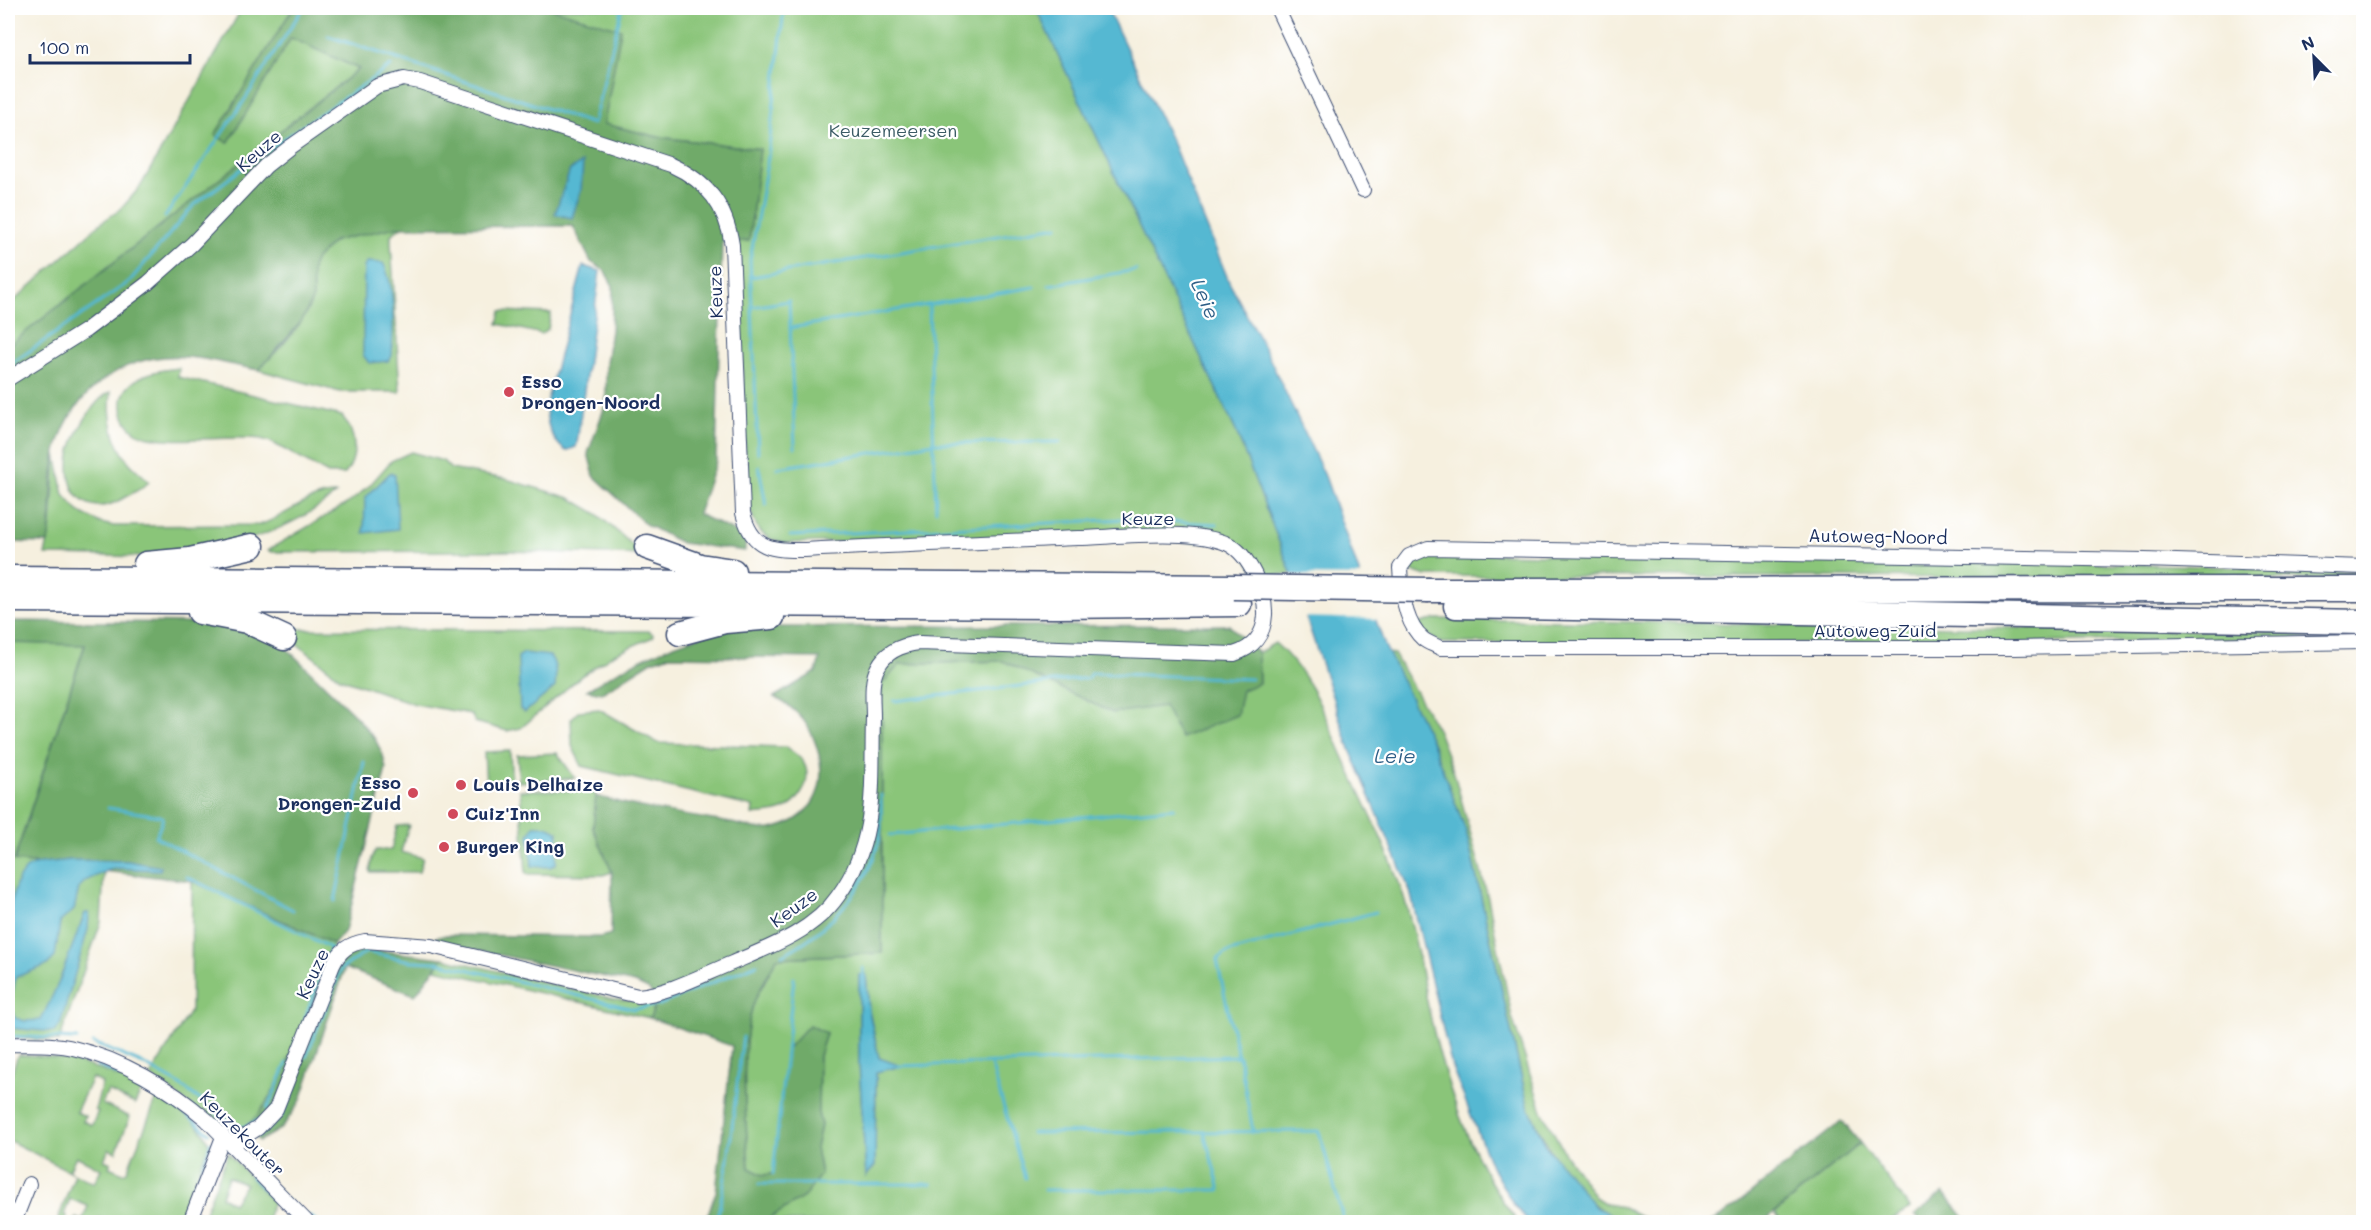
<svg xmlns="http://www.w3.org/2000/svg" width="2371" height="1230" viewBox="0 0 2371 1230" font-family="Mali,sans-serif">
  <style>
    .green { fill: #8ac579; stroke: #527a6c; stroke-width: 1.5; fill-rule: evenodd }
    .forest { fill: #6faa69; stroke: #456c64; stroke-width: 1.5 }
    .water { fill: #54b8d2; stroke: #387498; stroke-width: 1.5 }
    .pier { fill: #f6f0df }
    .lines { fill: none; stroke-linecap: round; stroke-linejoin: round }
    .stream { stroke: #54b8d2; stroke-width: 3 }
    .street-casing { stroke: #3c4c71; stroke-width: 16 }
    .highway-casing { stroke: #3c4c71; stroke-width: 27 }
    .street { stroke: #fff; stroke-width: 14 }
    .highway { stroke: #fff; stroke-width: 24 }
    .highway-bridge-casing { stroke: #3c4c71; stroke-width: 27; stroke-linecap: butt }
    .highway-bridge { stroke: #fff; stroke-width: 24 }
    .poi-dot { fill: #d1495b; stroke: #fff; stroke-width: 2 }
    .labels { text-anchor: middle; stroke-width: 4.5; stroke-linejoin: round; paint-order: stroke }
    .park-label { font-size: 18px; fill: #3c5c66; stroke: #fff }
    .street-label { font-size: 18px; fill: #1b2f5e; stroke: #fff }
    .poi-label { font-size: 18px; font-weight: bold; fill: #1b2f5e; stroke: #fff; text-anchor: start }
    .water-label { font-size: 20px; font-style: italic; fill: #2f5f87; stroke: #fff }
  </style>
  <rect width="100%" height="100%" fill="#fff"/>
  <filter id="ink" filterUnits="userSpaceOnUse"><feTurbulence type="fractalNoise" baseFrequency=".0167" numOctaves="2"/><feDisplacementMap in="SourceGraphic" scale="12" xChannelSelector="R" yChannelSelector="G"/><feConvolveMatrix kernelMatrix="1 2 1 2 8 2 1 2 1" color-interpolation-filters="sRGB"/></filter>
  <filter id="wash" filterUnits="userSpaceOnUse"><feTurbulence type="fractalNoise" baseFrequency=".008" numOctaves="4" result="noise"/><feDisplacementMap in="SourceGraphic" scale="24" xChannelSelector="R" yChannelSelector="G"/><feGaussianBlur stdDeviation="1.35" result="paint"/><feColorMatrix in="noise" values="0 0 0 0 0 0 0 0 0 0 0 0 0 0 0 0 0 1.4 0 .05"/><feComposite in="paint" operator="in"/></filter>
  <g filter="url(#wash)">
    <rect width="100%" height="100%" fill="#f6f0df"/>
    <g class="green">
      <path d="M242,8H293L215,135L228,143L291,37L359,69L8,346V306L102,222L121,209L140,187Z"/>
      <path d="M549,8H1036L1236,431L1292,575L1258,574L1234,543L1015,537L786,543C757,540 754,523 747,498L737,240L749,241L760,149L658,137L604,124L620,29Z"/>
      <path d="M395,227H402L391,235V242L400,392H340L259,370C278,349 303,327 312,299C315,290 310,277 312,267C320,234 369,233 395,227Z"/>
      <path d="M501,311L551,313L548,329L542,334L498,324Z"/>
      <path d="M179,368L178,377L342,416C356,432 359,457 345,474H328L271,442L261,439C227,435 175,444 145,436C123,430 113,400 131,384C145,372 161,370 179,368Z"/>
      <path d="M111,392C108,416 113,442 128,461C134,469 143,474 149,482C142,489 131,494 122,499C94,515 70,502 69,469C68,448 79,427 91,410C96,403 103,395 111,392Z"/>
      <path d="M411,452L443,461L451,469L506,479L570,498L596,513L644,555L502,551L271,552L268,550L350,502L370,485L391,461Z"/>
      <path d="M56,454L64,495L78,511L100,523L114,526L259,525C286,517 307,494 336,494C293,530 221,553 165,556C125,558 85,555 45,555L51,525Z"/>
      <path d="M1429,553L2145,564L2363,572L2364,579L1426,576L1405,569L1407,564Z"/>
      <path d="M1436,619L2363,633L2364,637L2015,643H1441L1426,635L1417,624Z"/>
      <path d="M282,629L649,631L653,634V637L614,654L580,677L521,728L507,731L475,722L471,714L415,704L340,678L282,632Z"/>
      <path d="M8,643L85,644L14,860L104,871L101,922L59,1041L8,1038Z"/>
      <path d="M1275,643C1309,672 1324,713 1342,754C1365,804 1390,852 1406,904C1416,937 1421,972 1428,1006C1444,1081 1470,1162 1518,1222H1344L1340,1219L1332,1222H760L767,1220L821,1174L816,1148L821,1125L818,1113L819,1056L826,1033L786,1050L773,1174L763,1175L749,1168C746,1121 738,1043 755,1000C761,986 770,972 777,958L882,953V684L900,664L1004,661L1113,713L1242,690L1259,682L1258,653ZM866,974L869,1011L879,1058L900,1066L876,1072L875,1165L866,1176L859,1063V975Z"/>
      <path d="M1388,653L1394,654L1438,731L1454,773L1488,898L1512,1017L1542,1111L1566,1155L1595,1197L1606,1204L1623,1207L1652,1222C1644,1222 1635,1224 1628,1222C1580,1211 1547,1148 1528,1106L1466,831L1431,740Z"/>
      <path d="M599,709L658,743L786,747C790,751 797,754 801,759C816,777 800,805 780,811C771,814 761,814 752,815L753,807L582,766L572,746L571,719L579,711Z"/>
      <path d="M510,751L512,783L486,785L484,752Z"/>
      <path d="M557,753L575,778L519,782L517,755Z"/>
      <path d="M520,790L593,791L596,796L593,828L612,872L603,875L526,874Z"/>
      <path d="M409,825L401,852L423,858L419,872H370L372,858L376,850H391L397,826Z"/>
      <path d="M192,881L334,944L329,964L274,1094L256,1120L231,1135L150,1076L191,1010Z"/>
      <path d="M443,958L615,999L643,1002L657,1000L650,1018L435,969Z"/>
      <path d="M18,1055C64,1055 102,1067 142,1089L135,1104L108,1091L102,1104L130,1117L116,1152L109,1149L104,1160L111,1163L109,1167L123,1173L127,1171L157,1098C176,1110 204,1122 209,1145L178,1222H112L99,1218L97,1222H74L76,1218L82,1221L88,1206L70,1199L64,1215L67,1216L65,1222L58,1219L75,1174L8,1140V1083ZM92,1078L102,1083L95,1110L98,1111L92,1125L83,1121L85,1116L76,1112ZM76,1156L101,1169L94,1183L69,1171Z"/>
      <path d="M1860,1143L1910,1208L1889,1222H1782L1775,1213Z"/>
      <path d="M228,1153L273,1202L266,1222H244L237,1220L234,1222L214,1213L210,1222H201ZM228,1177L246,1184L233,1203L221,1197Z"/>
    </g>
    <g class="forest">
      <path d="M293,8H549L621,29L604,124L658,137L760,149L749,241L722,242L716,461L698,514L746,537L745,551L681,543L645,524L594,476L588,453L606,403V363L611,330L613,286L604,270L591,262L573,226L396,227L334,241L316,259L312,268L313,298L301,322L259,370C229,365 196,354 165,357C111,361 68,401 56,452C50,482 53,513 48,543L8,542V346L359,69L291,38L228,143L215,135Z"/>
      <path d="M8,621L213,623L279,641L353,713L375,739L383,755L386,769L345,931L334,944L192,881L14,861L85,645L8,643Z"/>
      <path d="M1229,625L1258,653L1259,683L1242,690L1237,715L1181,738L1164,706L1113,713L1003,661L900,664L882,684V953L777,958C770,972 761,986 755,1000C738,1043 746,1121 749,1168L763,1175L773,1174L786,1050L809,1025L826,1033L819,1056L818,1113L821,1125L816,1148L821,1174L804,1197L767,1220L760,1222H705L716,1192L732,1046L650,1018L657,1000L648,989L635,983L427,940L446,935L600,937L611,934L612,872L593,828L596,796C641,809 685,815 731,823C742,825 760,831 771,829C809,821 827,793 819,755C812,727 800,710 774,697L816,672L820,658L667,656L652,661L602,693L587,690C637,658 674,642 731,627Z"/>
      <path d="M367,949L443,958L415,995L345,968L301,1100L282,1128L259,1141L246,1126C275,1107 321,988 333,951L347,955Z"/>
      <path d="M1842,1121L1860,1143L1763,1222H1710L1722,1216Z"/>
      <path d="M1943,1192L1968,1222H1921L1915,1215Z"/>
    </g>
    <g class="water">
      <path d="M1036,8H1107L1173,144L1230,284L1266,351L1325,476L1385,646L1431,740L1466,831L1528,1106L1546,1146L1596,1208L1629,1222H1529L1514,1205L1491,1166L1452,1067L1410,891L1349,747L1292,575L1236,431Z"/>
      <path d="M583,162L581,190L572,218L555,214L570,170Z"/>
      <path d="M367,262L383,263C396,286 393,330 392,356L388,361L369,363L363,355L364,267Z"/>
      <path d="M583,266L600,271L577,443L576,447L566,451C550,439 546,423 546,404Z"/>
      <path d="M390,473L395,475L398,529L364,533L365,498Z"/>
      <path d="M524,653L550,656C557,665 556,676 555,687L525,712L520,709L518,657Z"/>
      <path d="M534,826H546L558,831L556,864L550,867L532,866L529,835Z"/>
      <path d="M71,860L128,861L161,867L160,870L113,868L85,881L79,888L74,910L60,922L55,957L47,965L16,977L10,1005L15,1018L25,1021L41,1020L58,984L85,913H89L88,929L60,1025L55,1032L8,1028C7,992 0,892 26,869C36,861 59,862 71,860Z"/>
      <path d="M866,974L869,1011L879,1058L901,1066L876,1072L875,1165L866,1177L859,1063V975Z"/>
    </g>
    <path class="pier" d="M1288,575L1363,576L1378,619L1303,617Z"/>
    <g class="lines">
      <g class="stream">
        <path d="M328,36L593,124L622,8"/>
        <path d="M165,217L242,104L303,8"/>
        <path d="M751,277L1058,226"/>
        <path d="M1049,285L1136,270"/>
        <path d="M929,305L936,510"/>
        <path d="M752,307L789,301L795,447"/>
        <path d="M790,328L1034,287"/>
        <path d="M8,366L129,282L193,206L253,160L391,66"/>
        <path d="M758,453L750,260L768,157L784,8"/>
        <path d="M759,467L766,505"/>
        <path d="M777,468L934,443L1060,442"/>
        <path d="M790,536L1125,519L1217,524"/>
        <path d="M894,701L1088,678L1091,673L1251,679"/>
        <path d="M108,808L160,816L163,818L156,837L293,910"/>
        <path d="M890,835L1174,808"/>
        <path d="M187,877L331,948L305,1018"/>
        <path d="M335,901L364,762"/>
        <path d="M782,955C826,933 866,890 879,841C882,827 881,810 881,795"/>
        <path d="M863,968V977"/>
        <path d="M8,1036L77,1039"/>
        <path d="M93,1043L141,1063L179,1084L236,1127H245L257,1121"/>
        <path d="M37,1051L56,1052L88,1061"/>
        <path d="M1238,1056L1217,960L1226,953L1376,912"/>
        <path d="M306,1057L341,969L366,952L411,961L437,962L634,1009L659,1005L757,964"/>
        <path d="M991,1064L1025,1178"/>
        <path d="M97,1065C138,1082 176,1103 209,1133"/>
        <path d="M897,1066L1239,1056L1253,1131"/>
        <path d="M267,1109L287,1063"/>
        <path d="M1031,1133L1319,1131L1344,1222"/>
        <path d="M259,1135L281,1116L297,1081"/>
        <path d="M202,1170L211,1142"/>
        <path d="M773,1174L794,978"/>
        <path d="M251,1176L277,1203"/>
        <path d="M759,1184H932"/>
        <path d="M1044,1190H1220L1204,1132"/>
        <path d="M189,1204L199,1178"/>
        <path d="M283,1210L298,1222"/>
        <path d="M310,1216L317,1222"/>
        <path d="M182,1222L186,1214"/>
        <path d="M716,1222C731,1161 734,1099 743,1037"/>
      </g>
    </g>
  </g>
  <g filter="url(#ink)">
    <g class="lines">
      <defs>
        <g id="street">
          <path d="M1277,8L1363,190"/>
          <path d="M8,379L86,330L148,283L192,244L266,166L290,147L377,86L404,79L420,82L671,165C708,182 726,206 732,245L743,513C752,550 772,550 805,550C896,545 987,542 1078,538C1117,537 1194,528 1228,544C1249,554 1266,592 1265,615C1264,635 1253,648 1234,654L919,643C902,645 886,651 878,667C870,681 873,701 873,717C871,782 879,840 838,896C814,931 770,947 732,963C702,975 670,993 638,996L431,946L365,941C349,944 340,950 333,965L276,1109L258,1128L231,1145"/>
          <path d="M2364,567L2145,560L1428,548L1409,556L1400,568C1401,590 1405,624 1423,639C1428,643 1435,645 1440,648H2015L2364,642"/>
          <path d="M8,1044C29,1045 52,1043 73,1048C121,1059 170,1088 207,1120L307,1222"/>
          <path d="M14,1222L29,1184"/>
          <path d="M190,1222L223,1137"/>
        </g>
        <g id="highway">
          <path d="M647,547L700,566L733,571"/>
          <path d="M146,564L190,560L252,546"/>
          <path d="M8,578L1234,587"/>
          <path d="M1429,590L2364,589"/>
          <path d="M8,600L1058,606L1239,604"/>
          <path d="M1456,606L2364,622"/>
          <path d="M200,612L247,621L284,638"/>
          <path d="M680,633L725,621L772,617"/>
        </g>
      </defs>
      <use href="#street" class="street-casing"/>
      <use href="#highway" class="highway-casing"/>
      <use href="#street" class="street"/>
      <use href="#highway" class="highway"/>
      <defs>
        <path id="highway-bridge" d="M1234,587L1429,590"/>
      </defs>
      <use href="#highway-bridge" class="highway-bridge-casing"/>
      <use href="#highway-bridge" class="highway-bridge"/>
    </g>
  </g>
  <g class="poi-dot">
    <circle cx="509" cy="392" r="6"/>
    <circle cx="461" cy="785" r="6"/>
    <circle cx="413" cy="793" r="6"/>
    <circle cx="453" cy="814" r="6"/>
    <circle cx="444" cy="847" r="6"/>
  </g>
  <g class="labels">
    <g class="park-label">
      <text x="893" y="137">Keuzemeersen</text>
    </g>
    <g class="street-label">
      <text transform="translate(259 151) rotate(-41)" y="6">Keuze</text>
      <text transform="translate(716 292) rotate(-92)" y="6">Keuze</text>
      <text x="1148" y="525">Keuze</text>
      <text transform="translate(1878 537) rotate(1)" y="6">Autoweg-Noord</text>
      <text x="1875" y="637">Autoweg-Zuid</text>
      <text transform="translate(794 908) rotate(-36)" y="6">Keuze</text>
      <text transform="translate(313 974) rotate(-65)" y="6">Keuze</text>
      <text transform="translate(242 1134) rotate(45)" y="6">Keuzekouter</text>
    </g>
    <g class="poi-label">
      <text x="521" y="388">Esso<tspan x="521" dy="21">Drongen-Noord</tspan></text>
      <text x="401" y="789" text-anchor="end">Esso<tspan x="401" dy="21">Drongen-Zuid</tspan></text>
      <text x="473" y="791">Louis Delhaize</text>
      <text x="465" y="820">Cuiz'Inn</text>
      <text x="456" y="853">Burger King</text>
    </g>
    <g class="water-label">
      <text transform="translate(1205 299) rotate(66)" y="7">Leie</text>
      <text x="1395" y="763">Leie</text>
    </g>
  </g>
  <rect width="2371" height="1230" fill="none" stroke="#fff" stroke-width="30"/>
  <g transform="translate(2314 57) rotate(336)" stroke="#ffffff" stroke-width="4.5" paint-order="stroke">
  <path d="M0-4.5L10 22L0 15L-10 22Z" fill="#1b2f5e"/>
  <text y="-9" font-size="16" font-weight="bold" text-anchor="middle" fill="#1b2f5e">N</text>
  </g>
  <path d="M30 54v9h160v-9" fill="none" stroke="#1b2f5e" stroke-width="3"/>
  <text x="39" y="54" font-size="18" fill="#1b2f5e" stroke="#ffffff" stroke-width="4.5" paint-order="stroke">100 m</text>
</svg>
